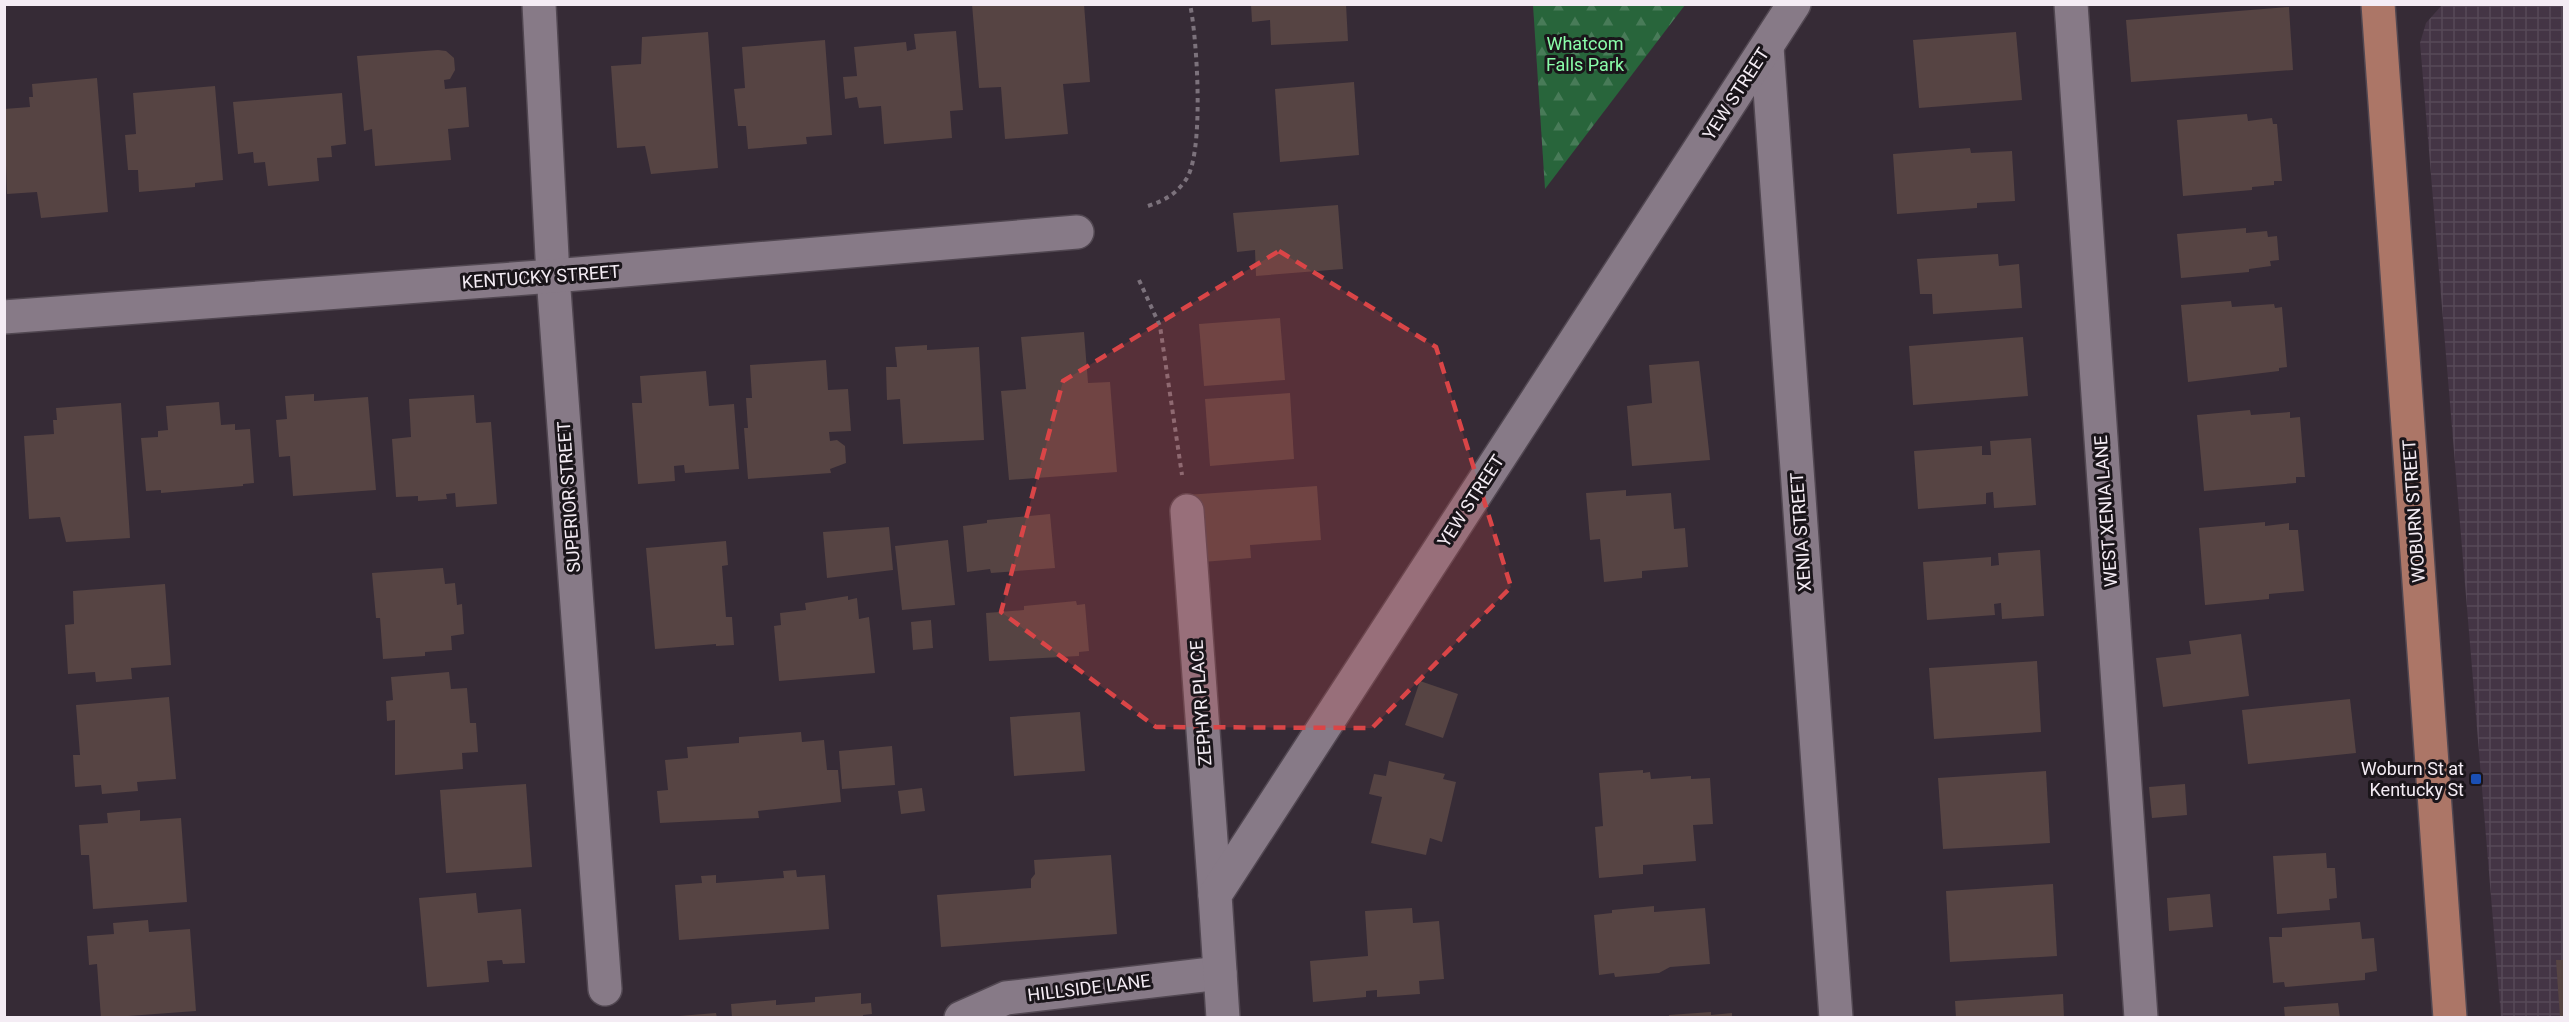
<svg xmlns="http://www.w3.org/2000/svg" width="2569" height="1022" viewBox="0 0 2569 1022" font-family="Roboto,sans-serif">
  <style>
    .industrial { fill: url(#industrial-grid) }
    .forest { fill: url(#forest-firs) }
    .building { fill: #564443 }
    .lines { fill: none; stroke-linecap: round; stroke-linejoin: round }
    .minor-casing { stroke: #514751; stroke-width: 36 }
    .major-casing { stroke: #514751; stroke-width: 36 }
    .path { stroke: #7c727c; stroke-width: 4; stroke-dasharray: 4.5 4.5; stroke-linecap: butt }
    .minor { stroke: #877a87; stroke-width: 33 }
    .major { stroke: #ac7667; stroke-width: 33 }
    .marked { fill: #da4547; fill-opacity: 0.2; stroke: #da4547; stroke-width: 4.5; stroke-dasharray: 12 8; stroke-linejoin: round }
    .transit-dot { fill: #1a4fb4; stroke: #1a151a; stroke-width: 2 }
    .labels { text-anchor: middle; stroke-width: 6; stroke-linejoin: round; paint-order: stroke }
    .park-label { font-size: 18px; fill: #8afda9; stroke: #1a151a }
    .street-label { font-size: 18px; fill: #f4ecf4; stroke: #1a151a }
    .poi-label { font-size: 18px; fill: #f4ecf4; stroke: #1a151a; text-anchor: end }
  </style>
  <defs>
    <pattern id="industrial-grid" width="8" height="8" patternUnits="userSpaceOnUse" patternTransform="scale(1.5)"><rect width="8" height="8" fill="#443545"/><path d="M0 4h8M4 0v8" fill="none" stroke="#564957"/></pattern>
    <pattern id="forest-firs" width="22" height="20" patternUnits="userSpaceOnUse" patternTransform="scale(1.5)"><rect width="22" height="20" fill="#28653b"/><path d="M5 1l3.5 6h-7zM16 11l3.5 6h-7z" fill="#487b58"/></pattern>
  </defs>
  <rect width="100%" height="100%" fill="#362b36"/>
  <path class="industrial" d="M2442,5H2564V1017H2501L2420,43L2426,23Z"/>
  <path class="forest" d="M1533,5H1685L1545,189Z"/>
  <g class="building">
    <path d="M972,4H1084L1090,82L1063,84L1068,134L1005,139L1001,87L979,88Z"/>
    <path d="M1251,4H1346L1348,41L1271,45L1270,20L1252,22Z"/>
    <path d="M2289,7L2293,70L2131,82L2126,20Z"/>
    <path d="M956,31L963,110L950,111L952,138L884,144L881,106L859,108L857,97L845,99L843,77L857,76L854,47L906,42L907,51L916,49L914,34Z"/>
    <path d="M708,32L718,168L651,174L645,146L617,148L611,66L641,64L642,37Z"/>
    <path d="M2016,32L2022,100L1919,108L1913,40Z"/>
    <path d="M825,40L832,135L806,137L807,144L748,149L746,126H738L734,89L745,88L742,47Z"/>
    <path d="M438,50L446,51L454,58L455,70L450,79L444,80L445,89L466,87L469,127L448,129L451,160L375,166L372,129L364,131L357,56Z"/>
    <path d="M97,78L108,212L41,218L37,192L7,194L4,109L30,107L29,97H33L32,84Z"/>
    <path d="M1354,82L1359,155L1280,162L1275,89Z"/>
    <path d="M215,86L223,180L195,183V187L139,192L138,170H128L125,135L136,134L133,93Z"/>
    <path d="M342,93L346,144L331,146L332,157L317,158L319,181L268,186L265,162L254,163L253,152L238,154L233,102Z"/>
    <path d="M2247,114L2248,121L2272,118L2273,124H2277L2282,181H2274V185L2252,187V190L2183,196L2177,120Z"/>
    <path d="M1970,148L1971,153L2012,151L2015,201L1977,203V208L1897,214L1893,154Z"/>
    <path d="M1338,205L1343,269L1256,276L1255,250L1237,252L1233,213Z"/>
    <path d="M2246,228V233L2267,231L2268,237L2277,236L2279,260L2270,261L2271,266L2249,269V272L2181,278L2177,234Z"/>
    <path d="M1998,254L1999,266L2019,264L2022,308L1933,314L1932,294H1920L1917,259Z"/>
    <path d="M2231,301L2232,307L2274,304L2275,308L2282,307L2287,367L2279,368V371L2188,382L2181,305Z"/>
    <path d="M1280,318L1285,380L1204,386L1199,324Z"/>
    <path d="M1084,332L1088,383L1110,382L1117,472L1009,480L1001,391L1026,389L1021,337Z"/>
    <path d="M2023,337L2028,396L1913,405L1909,346Z"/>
    <path d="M927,345V350L979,347L984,440L903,444L900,399L887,400L886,367H897L895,347Z"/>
    <path d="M826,360L828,390L848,389L851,431L829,432L830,441L837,440L845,446L846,463L830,469L831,473L748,479L744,428H748L746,398H752L750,365Z"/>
    <path d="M1699,361L1710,460L1632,466L1627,406L1652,403L1649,365Z"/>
    <path d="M706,371L709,406L734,404L739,469L685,473L684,465L674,466L675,481L638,484L632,403H642L640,376Z"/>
    <path d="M1290,393L1294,459L1210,466L1205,399Z"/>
    <path d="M314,394V401L368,397L376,490L293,496L290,456L279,457L276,420L287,419L285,396Z"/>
    <path d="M474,395L476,423L491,422L497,504L456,507L455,493L446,494L447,499L418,501V496L396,497L392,439L411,437L409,399Z"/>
    <path d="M219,402L221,425L235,424V430L250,429L254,483L243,484V486L161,493V490L146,491L141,438L158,437V431L168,430L166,406Z"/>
    <path d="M121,403L130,538L66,542L60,517L29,519L24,436L54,434L53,420H57L56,408Z"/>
    <path d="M2250,410L2251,415L2290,412V418L2300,417L2305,477H2296V483L2204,491L2197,415Z"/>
    <path d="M2031,438L2036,505L1994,508L1993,492L1986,493V504L1918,509L1914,451L1982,446V455H1991L1990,441Z"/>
    <path d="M1317,486L1321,540L1250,545L1251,558L1191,563L1186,495Z"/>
    <path d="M1626,490V496L1671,493L1674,529L1685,528L1688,567L1642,571V578L1604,582L1600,539L1590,540L1586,493Z"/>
    <path d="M1050,514L1055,568L991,573L990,569L967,572L963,526L987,523V520Z"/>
    <path d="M2265,522V526L2289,523V530H2298L2304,591L2269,594V599L2205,605L2199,528Z"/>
    <path d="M889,527L893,570L827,578L823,532Z"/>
    <path d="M948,540L955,605L902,610L895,546Z"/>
    <path d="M726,541L728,565L722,566L726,617H732L734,645L716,646V644L655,649L646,548Z"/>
    <path d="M2040,550L2044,616L2002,619L2001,603L1994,604L1995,615L1927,620L1923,562L1991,557V566L1999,565L1998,553Z"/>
    <path d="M443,568L445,584L455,583L457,605L462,604L464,634L451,636L452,650L425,652V656L383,659L380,618H376L372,573Z"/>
    <path d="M165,584L171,665L131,668L132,679L96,682L95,672L68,674L65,625L74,624L73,591Z"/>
    <path d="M848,596V600L857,598L859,619L869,617L875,673L779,681L774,626L781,625L780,613L806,610L805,603Z"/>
    <path d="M1076,601L1077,605L1085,604L1089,651L1079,652V656L989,661L986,613L1024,610V606Z"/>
    <path d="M931,620L933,648L913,650L911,622Z"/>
    <path d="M2241,634L2249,696L2163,707L2156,658L2191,654L2189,641Z"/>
    <path d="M2037,661L2041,732L1934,739L1929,668Z"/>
    <path d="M449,672L451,689L467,688L470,723H476L478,752L462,753L463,769L395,775V720L387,721L386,701L393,700L391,677Z"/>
    <path d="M1420,681L1458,694L1443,738L1405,725Z"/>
    <path d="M169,697L176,779L137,782L138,791L102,794L101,785L75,787L73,755H80L76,705Z"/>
    <path d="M2350,699L2356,753L2248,764L2242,710Z"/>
    <path d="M1080,712L1085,771L1014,776L1010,717Z"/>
    <path d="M801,732L802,742L824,740L827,770H838L841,802L758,811L759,818L660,823L657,791L668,790L665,760L688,758L687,747L739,743V737Z"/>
    <path d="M892,746L895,785L842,789L839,751Z"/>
    <path d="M1389,761L1445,774L1443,779L1456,782L1442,842L1430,838L1426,855L1371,843L1382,797L1369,794L1374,774L1386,776Z"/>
    <path d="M1643,770V773L1650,772L1651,779L1691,776V779L1710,778L1713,824L1693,825L1696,861L1643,865V874L1599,878L1595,827L1603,826L1599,773Z"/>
    <path d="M2046,771L2050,843L1943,849L1938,778Z"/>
    <path d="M526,784L532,867L446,873L440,790Z"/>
    <path d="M2185,784L2187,815L2152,818L2149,787Z"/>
    <path d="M922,788L925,811L901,814L898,791Z"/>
    <path d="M140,810V821L181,818L187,902L93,909L89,855H81L79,825L108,823L107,813Z"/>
    <path d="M2326,853L2327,868H2335L2337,898L2329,899L2330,910L2277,914L2273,856Z"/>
    <path d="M1111,855L1117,934L941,947L937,895L1031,888V879L1035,874L1034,860Z"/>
    <path d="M796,870L797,877L825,875L829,929L679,940L675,885L702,883L701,876L716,875V883L784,878L783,871Z"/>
    <path d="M2053,884L2057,956L1950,962L1946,891Z"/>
    <path d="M476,893L478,913L521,909L525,963L503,964L502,960L487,961L489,982L427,987L419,898Z"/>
    <path d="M2210,894L2213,927L2169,931L2167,898Z"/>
    <path d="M1654,906V912L1705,908L1710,964L1670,967L1659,973L1615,977L1614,973L1599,975L1594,915L1612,913V910Z"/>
    <path d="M1412,908L1413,923L1439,921L1444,979L1419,981L1420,994L1377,997V990L1366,991V997L1313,1002L1310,961L1368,956L1365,911Z"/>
    <path d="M148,920L149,932L190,929L196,1011L101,1018L97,964L89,965L87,936L114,934L113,923Z"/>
    <path d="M2360,922L2362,939L2374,938L2377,971L2365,973V980L2285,987L2284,982L2273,983L2269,937H2282V928Z"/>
    <path d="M2556,960H2564V1018H2560Z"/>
    <path d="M861,993V1004L871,1003L872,1014L863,1015V1018H732L731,1004L776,1000V1005L815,1002V997Z"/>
    <path d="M2063,994L2064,1018H1956L1955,1001Z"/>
    <path d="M2338,1003L2340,1018H2285L2284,1007Z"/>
    <path d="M1711,1012V1015L1732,1013V1018H1669V1015Z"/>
    <path d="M716,1013L717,1018H679V1016Z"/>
  </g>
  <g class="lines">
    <defs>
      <g id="minor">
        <path d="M539,4L553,276L605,989"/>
        <path d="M2071,4L2141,1018"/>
        <path d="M1767,47L1836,1018"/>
        <path d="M4,317L553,276L1077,232"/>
        <path d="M1187,511L1215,895"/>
        <path d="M961,1018L1006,998L1220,973"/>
        <path d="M1223,1018L1215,895L1794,4"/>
      </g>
      <path id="major" d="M2378,4L2450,1018"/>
    </defs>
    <use href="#minor" class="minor-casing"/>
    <use href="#major" class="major-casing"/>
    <g class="path">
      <path d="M1148,206C1163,201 1175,195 1185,181C1205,156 1197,37 1190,4"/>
      <path d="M1139,280L1160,326L1182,475"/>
    </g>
    <use href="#minor" class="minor"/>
    <use href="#major" class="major"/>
  </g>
  <path class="marked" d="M1279,251L1436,347L1511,587L1372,728L1156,727L1001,612L1063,381Z"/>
  <rect class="transit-dot" x="2470" y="773" width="12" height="12" rx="3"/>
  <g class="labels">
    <g class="park-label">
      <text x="1585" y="50">Whatcom<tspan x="1585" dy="21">Falls Park</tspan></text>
    </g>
    <g class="street-label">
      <text transform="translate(1736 94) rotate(-57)" y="6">YEW STREET</text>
      <text transform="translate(541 277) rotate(-4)" y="6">KENTUCKY STREET</text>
      <text transform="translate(569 497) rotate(-94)" y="6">SUPERIOR STREET</text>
      <text transform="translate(1471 501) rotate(-57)" y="6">YEW STREET</text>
      <text transform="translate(2106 511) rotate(-94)" y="6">WEST XENIA LANE</text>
      <text transform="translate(2414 511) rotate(-94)" y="6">WOBURN STREET</text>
      <text transform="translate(1801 532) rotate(-94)" y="6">XENIA STREET</text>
      <text transform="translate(1201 703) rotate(-94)" y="6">ZEPHYR PLACE</text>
      <text transform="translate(1089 988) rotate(-7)" y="6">HILLSIDE LANE</text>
    </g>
    <g class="poi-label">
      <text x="2464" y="775">Woburn St at<tspan x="2464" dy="21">Kentucky St</tspan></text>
    </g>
  </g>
  <rect width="2569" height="1022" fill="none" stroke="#f4ecf4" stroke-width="12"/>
</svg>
